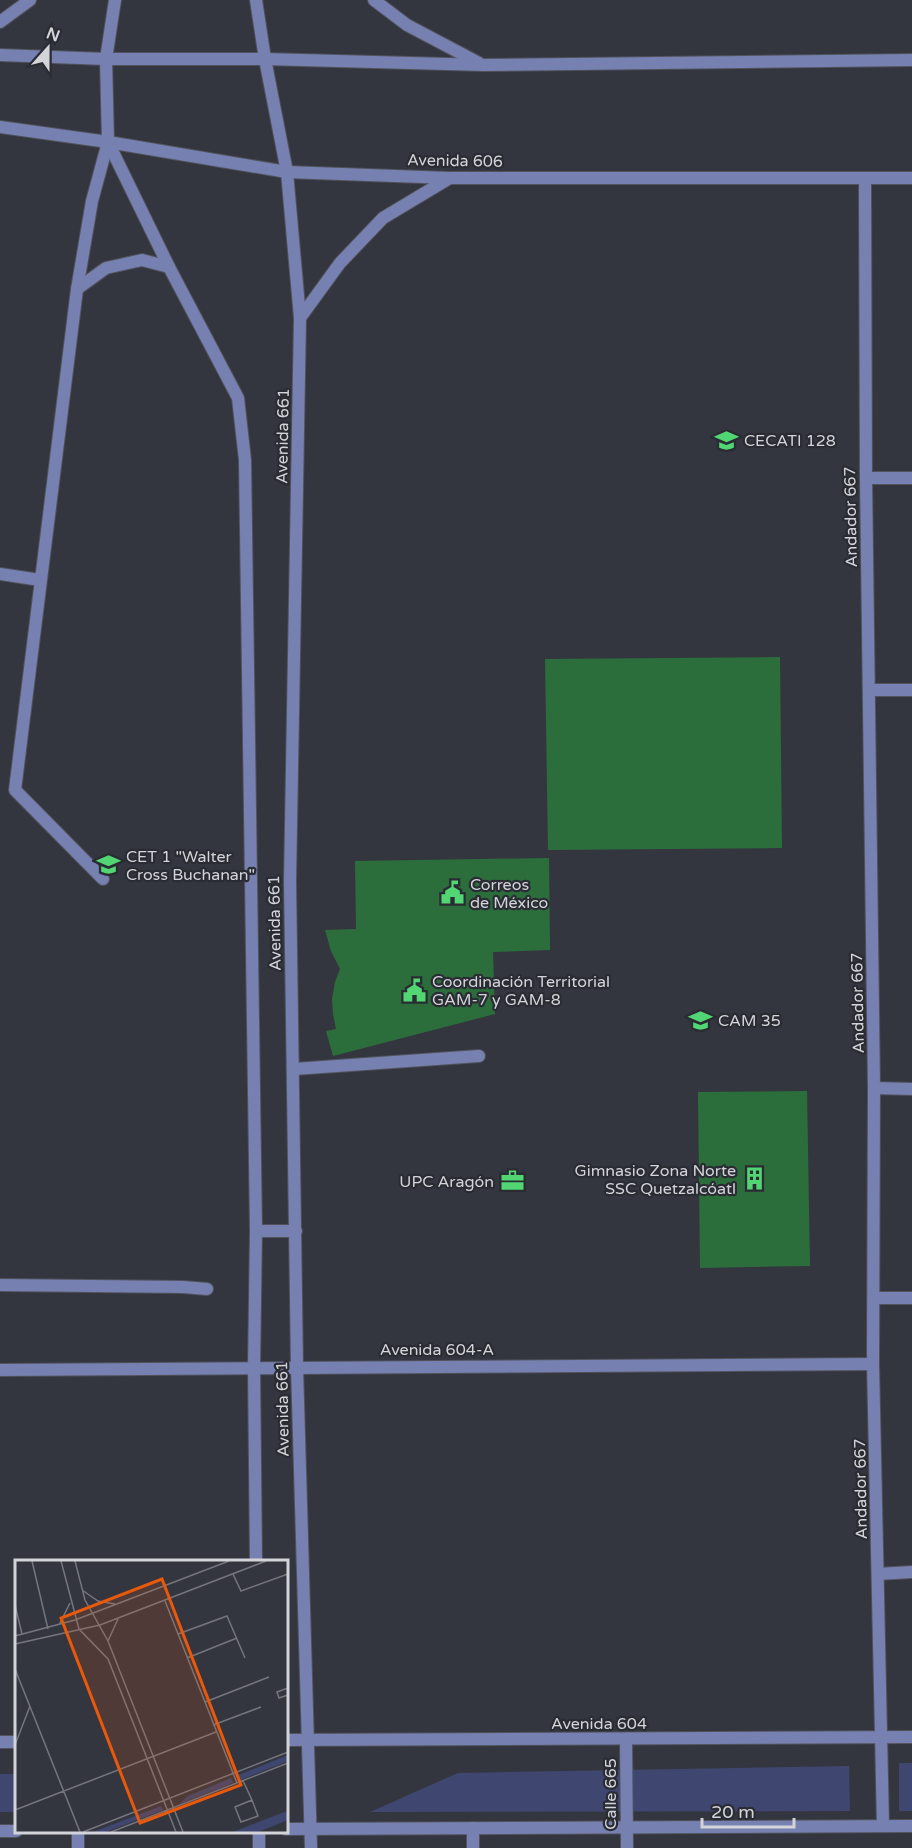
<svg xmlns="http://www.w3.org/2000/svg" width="912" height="1848" viewBox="0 0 912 1848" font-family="'Varela Round',sans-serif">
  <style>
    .green { fill: #3f4770 }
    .building { fill: #2c6e3b }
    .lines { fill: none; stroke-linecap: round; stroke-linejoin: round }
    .service-casing { stroke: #51525b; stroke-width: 14 }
    .pedestrian-casing { stroke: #51525b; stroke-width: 14 }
    .minor-casing { stroke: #51525b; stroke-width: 14 }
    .tertiary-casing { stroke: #51525b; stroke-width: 14 }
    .service { stroke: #7681b1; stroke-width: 12 }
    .pedestrian { stroke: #7681b1; stroke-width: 12 }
    .minor { stroke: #7681b1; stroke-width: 12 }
    .tertiary { stroke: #7681b1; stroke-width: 12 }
    .labels { text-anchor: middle; stroke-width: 4.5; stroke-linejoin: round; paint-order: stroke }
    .street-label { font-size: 16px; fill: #d3d4d9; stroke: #2a2c34 }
    .poi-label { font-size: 16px; fill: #d3d4d9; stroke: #2a2c34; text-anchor: start }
    .inset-road { fill: none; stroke: #74757d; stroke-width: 1.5 }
    .view { fill: #e8590c; fill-opacity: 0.15; stroke: #e8590c; stroke-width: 3 }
    .inset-edge { fill: none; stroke: #d3d4d9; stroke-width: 3 }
  </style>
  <rect width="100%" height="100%" fill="#34363f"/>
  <g class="green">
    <rect x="899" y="1763" width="13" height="48"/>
    <path d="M849,1766L850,1811L370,1812L458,1773Z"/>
    <rect x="0" y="1774" width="16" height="38"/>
  </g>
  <g class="building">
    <path d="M780,657L782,848L548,850L545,659Z"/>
    <path d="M549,858L550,950L493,952L495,1014L333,1056L326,1031L336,1029L333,1014L332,999L335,982L340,969L331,951L325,930L356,929L355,861Z"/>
    <path d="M807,1091L810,1266L700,1268L698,1092Z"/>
  </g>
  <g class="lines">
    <defs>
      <g id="service">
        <path d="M77,289L106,268L142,260L169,267"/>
        <path d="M0,574L40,580"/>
        <path d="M103,879L15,790L77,289L92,201L108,142"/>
        <path d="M294,1069L479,1056"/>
        <path d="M0,1285L183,1287L207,1289"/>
        <path d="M878,1574L912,1572"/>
      </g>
      <g id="pedestrian">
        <path d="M626,1739L627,1848"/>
        <path d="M473,1828V1848"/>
      </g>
      <g id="minor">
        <path d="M865,179L866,478L874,1088L873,1364L883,1826"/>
        <path d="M866,478H912"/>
        <path d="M869,690H912"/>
        <path d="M874,1088L912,1089"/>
        <path d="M874,1298H912"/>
        <path d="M0,1370L873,1364"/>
        <path d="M78,1832V1848"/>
      </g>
      <g id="tertiary">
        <path d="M115,0L106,59L108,142L169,267L238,398L245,460L256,1231L254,1368L256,1562"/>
        <path d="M256,0L265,59L287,172L300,318L290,881L297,1367L311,1848"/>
        <path d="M374,0L407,25L479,63"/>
        <path d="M0,22L30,0"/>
        <path d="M0,55L106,59H265L483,65L912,60"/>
        <path d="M0,127L108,142L287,172L449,178H912"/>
        <path d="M300,318L340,263L383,218L448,179"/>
        <path d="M256,1231H296"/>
        <path d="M286,1740L912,1737"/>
        <path d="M0,1742H16"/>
        <path d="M286,1829L912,1826"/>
        <path d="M0,1831H16"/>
        <path d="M259,1832V1848"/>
      </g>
    </defs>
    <use href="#service" class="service-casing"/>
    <use href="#pedestrian" class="pedestrian-casing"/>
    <use href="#minor" class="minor-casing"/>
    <use href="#tertiary" class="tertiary-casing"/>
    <use href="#service" class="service"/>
    <use href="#pedestrian" class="pedestrian"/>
    <use href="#minor" class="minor"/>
    <use href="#tertiary" class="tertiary"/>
  </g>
  <defs>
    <symbol id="university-bare" viewBox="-9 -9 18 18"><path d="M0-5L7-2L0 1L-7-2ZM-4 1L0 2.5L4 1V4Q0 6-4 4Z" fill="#52d673" stroke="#2a2c34" stroke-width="2.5" paint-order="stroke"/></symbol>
    <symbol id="civic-bare" viewBox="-9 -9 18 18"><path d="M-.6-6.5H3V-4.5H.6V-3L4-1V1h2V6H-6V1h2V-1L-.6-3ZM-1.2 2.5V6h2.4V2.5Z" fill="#52d673" stroke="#2a2c34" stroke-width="2.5" paint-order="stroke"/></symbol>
    <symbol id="school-bare" viewBox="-9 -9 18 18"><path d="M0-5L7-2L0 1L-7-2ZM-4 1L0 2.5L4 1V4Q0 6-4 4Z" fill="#52d673" stroke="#2a2c34" stroke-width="2.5" paint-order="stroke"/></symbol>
    <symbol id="building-bare" viewBox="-9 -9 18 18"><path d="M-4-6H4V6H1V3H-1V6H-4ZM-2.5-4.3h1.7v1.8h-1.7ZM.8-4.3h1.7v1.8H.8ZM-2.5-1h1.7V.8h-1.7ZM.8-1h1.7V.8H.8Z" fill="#52d673" stroke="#2a2c34" stroke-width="2.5" paint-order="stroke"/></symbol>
    <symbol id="office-bare" viewBox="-9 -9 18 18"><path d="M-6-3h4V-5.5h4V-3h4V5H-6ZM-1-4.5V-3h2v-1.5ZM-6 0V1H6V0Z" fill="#52d673" stroke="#2a2c34" stroke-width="2.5" paint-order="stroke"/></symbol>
  </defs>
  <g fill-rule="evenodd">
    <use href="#university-bare" x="710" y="424" width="33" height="33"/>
    <use href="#university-bare" x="92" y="848" width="33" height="33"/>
    <use href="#civic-bare" x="436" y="876" width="33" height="33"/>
    <use href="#civic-bare" x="398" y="974" width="33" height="33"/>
    <use href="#school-bare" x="684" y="1004" width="33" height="33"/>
    <use href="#building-bare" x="738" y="1162" width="33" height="33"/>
    <use href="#office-bare" x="496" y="1164" width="33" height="33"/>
  </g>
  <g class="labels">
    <g class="street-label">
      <text transform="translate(455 160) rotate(1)" y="6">Avenida 606</text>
      <text transform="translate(282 436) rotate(-89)" y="6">Avenida 661</text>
      <text transform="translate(850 517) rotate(-91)" y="6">Andador 667</text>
      <text transform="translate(274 923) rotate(-91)" y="6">Avenida 661</text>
      <text transform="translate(857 1003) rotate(-91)" y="6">Andador 667</text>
      <text x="437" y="1355">Avenida 604-A</text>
      <text transform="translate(282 1409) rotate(-91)" y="6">Avenida 661</text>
      <text transform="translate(860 1489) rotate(-91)" y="6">Andador 667</text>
      <text x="599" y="1729">Avenida 604</text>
      <text transform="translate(610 1794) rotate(-90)" y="6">Calle 665</text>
    </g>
    <g class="poi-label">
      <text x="744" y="446">CECATI 128</text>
      <text x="126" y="862">CET 1 "Walter<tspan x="126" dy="18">Cross Buchanan"</tspan></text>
      <text x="470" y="890">Correos<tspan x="470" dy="18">de México</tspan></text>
      <text x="432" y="987">Coordinación Territorial<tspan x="432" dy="18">GAM-7 y GAM-8</tspan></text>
      <text x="718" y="1026">CAM 35</text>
      <text x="736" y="1176" text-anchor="end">Gimnasio Zona Norte<tspan x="736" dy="18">SSC Quetzalcóatl</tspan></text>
      <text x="494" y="1187" text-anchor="end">UPC Aragón</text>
    </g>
  </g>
  <g transform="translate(15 1560)">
    <rect width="273" height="273" fill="#34363f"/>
    <path d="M273,195V201L223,221L221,216ZM216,218L218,223L164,244L173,236ZM146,246L148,250L91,272H78ZM272,251L273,260L243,272H218Z" fill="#3f4770"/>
    <path class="inset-road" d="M17,1L33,69M46,1L64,69L93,99L161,272M60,1L70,40L93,81L168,272M218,14L226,31L273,14M67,30L83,41L100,44M150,41L222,223M0,45L7,74M44,65L55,43M163,74L212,56L230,98M0,76L60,60L214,1M93,81L103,59M0,84L85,65L251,1M172,98L222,78M0,109L65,272M273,128L262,132L264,138L273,135M190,142L254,117M198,165L246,147M0,185L15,146M228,221L230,225L237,240L243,256L226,262L220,247L237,240M0,250L201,172M68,272L273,192M96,272L273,203"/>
    <path class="view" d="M147,19L226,225L125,263L46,58Z"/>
    <rect width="273" height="273" class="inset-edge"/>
  </g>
  <g transform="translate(48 48) rotate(21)" stroke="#2a2c34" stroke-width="4.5" paint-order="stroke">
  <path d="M0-4.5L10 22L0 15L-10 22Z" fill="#d3d4d9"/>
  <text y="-9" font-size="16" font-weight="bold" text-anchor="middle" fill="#d3d4d9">N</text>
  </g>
  <path d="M702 1818v9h92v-9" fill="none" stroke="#d3d4d9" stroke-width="3"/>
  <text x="711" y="1818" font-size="18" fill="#d3d4d9" stroke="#2a2c34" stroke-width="4.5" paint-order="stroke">20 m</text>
</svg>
